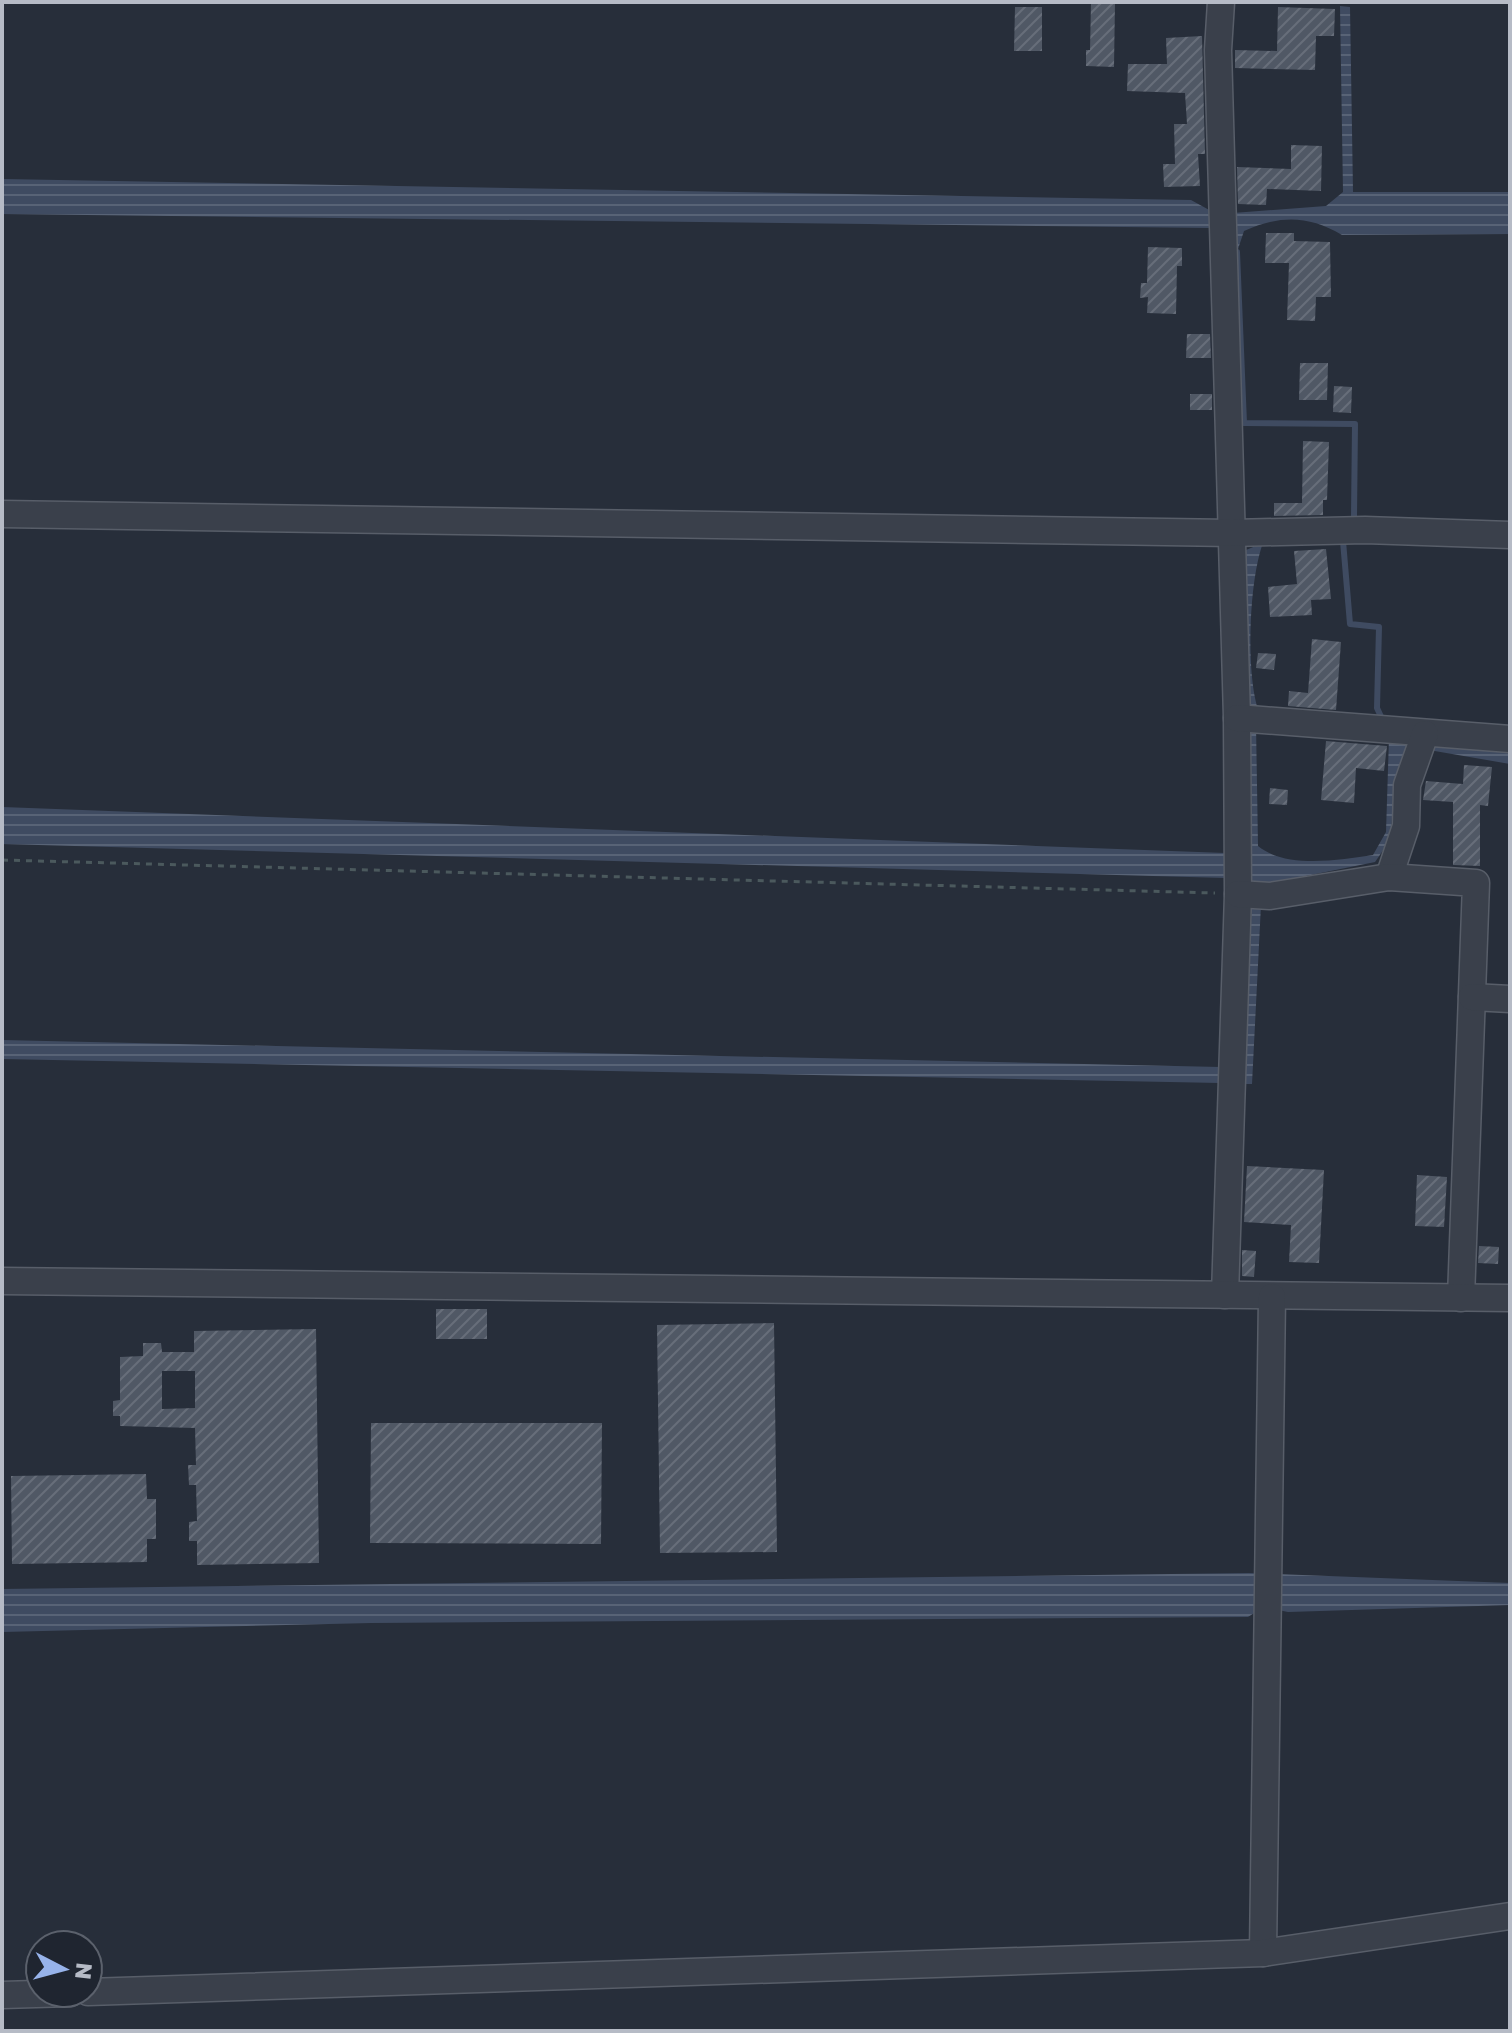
<svg xmlns="http://www.w3.org/2000/svg" width="1512" height="2033" viewBox="0 0 1512 2033" font-family="'Golos Text',sans-serif">
  <style>
    .water { fill: url(#water-rules) }
    .lines { fill: none; stroke-linecap: round; stroke-linejoin: round }
    .stream { stroke: #3f4b61; stroke-width: 6 }
    .building { fill: url(#building-hatch); fill-rule: evenodd }
    .minor-casing { stroke: #585e69; stroke-width: 29 }
    .path { stroke: #4b595d; stroke-width: 3; stroke-dasharray: 6 6; stroke-linecap: butt }
    .minor { stroke: #3a404b; stroke-width: 26 }
  </style>
  <defs>
    <pattern id="water-rules" width="6" height="5" patternUnits="userSpaceOnUse" patternTransform="scale(2)"><rect width="6" height="5" fill="#3f4b61"/><path d="M0 2.5h6" fill="none" stroke="#586376"/></pattern>
    <pattern id="building-hatch" width="6" height="6" patternUnits="userSpaceOnUse" patternTransform="scale(2)"><rect width="6" height="6" fill="#505865"/><path d="M-1 1l2-2M0 6l6-6M5 7l2-2" fill="none" stroke="#676e7a"/></pattern>
  </defs>
  <rect width="100%" height="100%" fill="#272e3a"/>
  <g class="water">
    <path d="M1340,6L1350,7L1353,192H1510V234L1342,235C1309,215 1279,215 1244,231L1237,252L1231,239L1233,213L1326,206L1343,192Z"/>
    <path d="M2,179L1191,200L1211,211V228L2,214Z"/>
    <path d="M1263,543C1249,580 1246,671 1258,709L1251,707L1246,688V550Z"/>
    <path d="M1250,723L1256,724L1258,846C1286,869 1339,860 1373,855L1386,832L1389,738L1418,744L1404,756L1393,792L1391,839L1375,862L1251,887L1245,855Z"/>
    <path d="M1430,745L1510,750V764L1429,750Z"/>
    <path d="M2,807L1225,853L1226,878L2,844Z"/>
    <path d="M1252,904L1261,905L1252,1084H1238L1244,1063Z"/>
    <path d="M2,1040L1220,1067L1221,1083L2,1059Z"/>
    <path d="M1249,1573L1510,1583V1605L1288,1612C1272,1608 1261,1607 1248,1617L371,1623L2,1632V1589Z"/>
  </g>
  <g class="lines">
    <g class="stream">
      <path d="M1237,252L1244,423L1355,424L1354,517"/>
      <path d="M1343,541L1350,624L1379,627L1377,708L1383,721"/>
    </g>
  </g>
  <g class="building">
    <path d="M1091,2H1115L1114,67L1086,66V50H1090Z"/>
    <path d="M1015,7H1042V51H1014Z"/>
    <path d="M1278,7L1335,9L1334,36H1316L1315,70L1235,68V50L1277,51Z"/>
    <path d="M1202,36L1205,154H1198L1200,186L1164,187L1163,164H1175L1174,124H1187L1185,93L1127,91L1128,64H1167L1166,38Z"/>
    <path d="M1291,145L1322,146L1321,191L1267,189L1266,205L1238,204L1237,167L1291,169Z"/>
    <path d="M1266,233H1294V241L1330,242L1331,297H1316L1315,321L1287,320L1289,263H1265Z"/>
    <path d="M1148,247L1182,248V266H1177L1176,314L1147,313L1148,297L1140,298L1141,283H1147Z"/>
    <path d="M1187,334H1210L1211,358H1186Z"/>
    <path d="M1300,363H1328L1327,400H1299Z"/>
    <path d="M1334,386L1352,387L1351,413L1333,412Z"/>
    <rect x="1190" y="394" width="22" height="16"/>
    <path d="M1303,441L1329,442L1327,500H1323V515L1274,516V503H1302Z"/>
    <path d="M1326,549L1331,599L1311,600L1312,615L1270,617L1268,587L1297,584L1294,551Z"/>
    <path d="M1312,639L1341,642L1336,710L1288,706L1289,691L1308,693Z"/>
    <path d="M1258,653L1276,654L1274,670L1256,668Z"/>
    <path d="M1326,741L1387,746L1384,771L1356,768L1354,803L1321,800Z"/>
    <path d="M1464,765L1492,767L1488,806L1480,805V866L1453,865V802L1423,800L1426,781L1463,784Z"/>
    <path d="M1270,788L1288,790L1287,805L1269,804Z"/>
    <path d="M1247,1166L1324,1170L1319,1263L1289,1262L1291,1225L1244,1222Z"/>
    <path d="M1417,1175L1447,1177L1444,1227L1415,1226Z"/>
    <path d="M1479,1246L1499,1247L1498,1264L1478,1263Z"/>
    <path d="M1242,1250L1256,1251L1254,1277L1242,1276Z"/>
    <rect x="436" y="1309" width="51" height="30"/>
    <path d="M774,1323L777,1552L660,1553L657,1325Z"/>
    <path d="M316,1329L319,1563L197,1565V1541H189V1522L197,1521L196,1485H189L188,1465H196L195,1428L120,1426V1416H113V1401L120,1400V1357L143,1356V1343H161L162,1352H194V1331ZM162,1371H195V1408L162,1409Z"/>
    <path d="M371,1423H602L601,1544L370,1543Z"/>
    <path d="M146,1474L147,1499H156V1539H147V1562L12,1564L11,1476Z"/>
  </g>
  <g class="lines">
    <defs>
      <g id="minor">
        <path d="M1221,2L1218,50L1237,718L1238,894L1225,1295"/>
        <path d="M2,514L1232,533L1365,530L1510,535"/>
        <path d="M1237,718L1510,739"/>
        <path d="M1389,877L1406,826L1407,785L1425,734"/>
        <path d="M1238,894L1270,896L1389,877L1476,883L1461,1298"/>
        <path d="M1472,997L1510,999"/>
        <path d="M2,1281L1510,1298"/>
        <path d="M1263,1953L1272,1297"/>
        <path d="M88,1992L1263,1953L1510,1916"/>
        <path d="M2,1995L70,1993"/>
      </g>
    </defs>
    <use href="#minor" class="minor-casing"/>
    <path class="path" d="M2,860L1215,893"/>
    <use href="#minor" class="minor"/>
  </g>
  <rect width="1512" height="2033" fill="none" stroke="#b6bbc6" stroke-width="8"/>
  <g transform="translate(64 1969) rotate(96)"><circle r="38" fill="#1f2530" stroke="#5b616c" stroke-width="2"/>
  <path d="M0-6L14 30L0 20L-14 30Z" fill="#97b3ea"/>
  <text y="-12" font-size="22" font-weight="bold" text-anchor="middle" fill="#b6bbc6">N</text>
  </g>
</svg>
